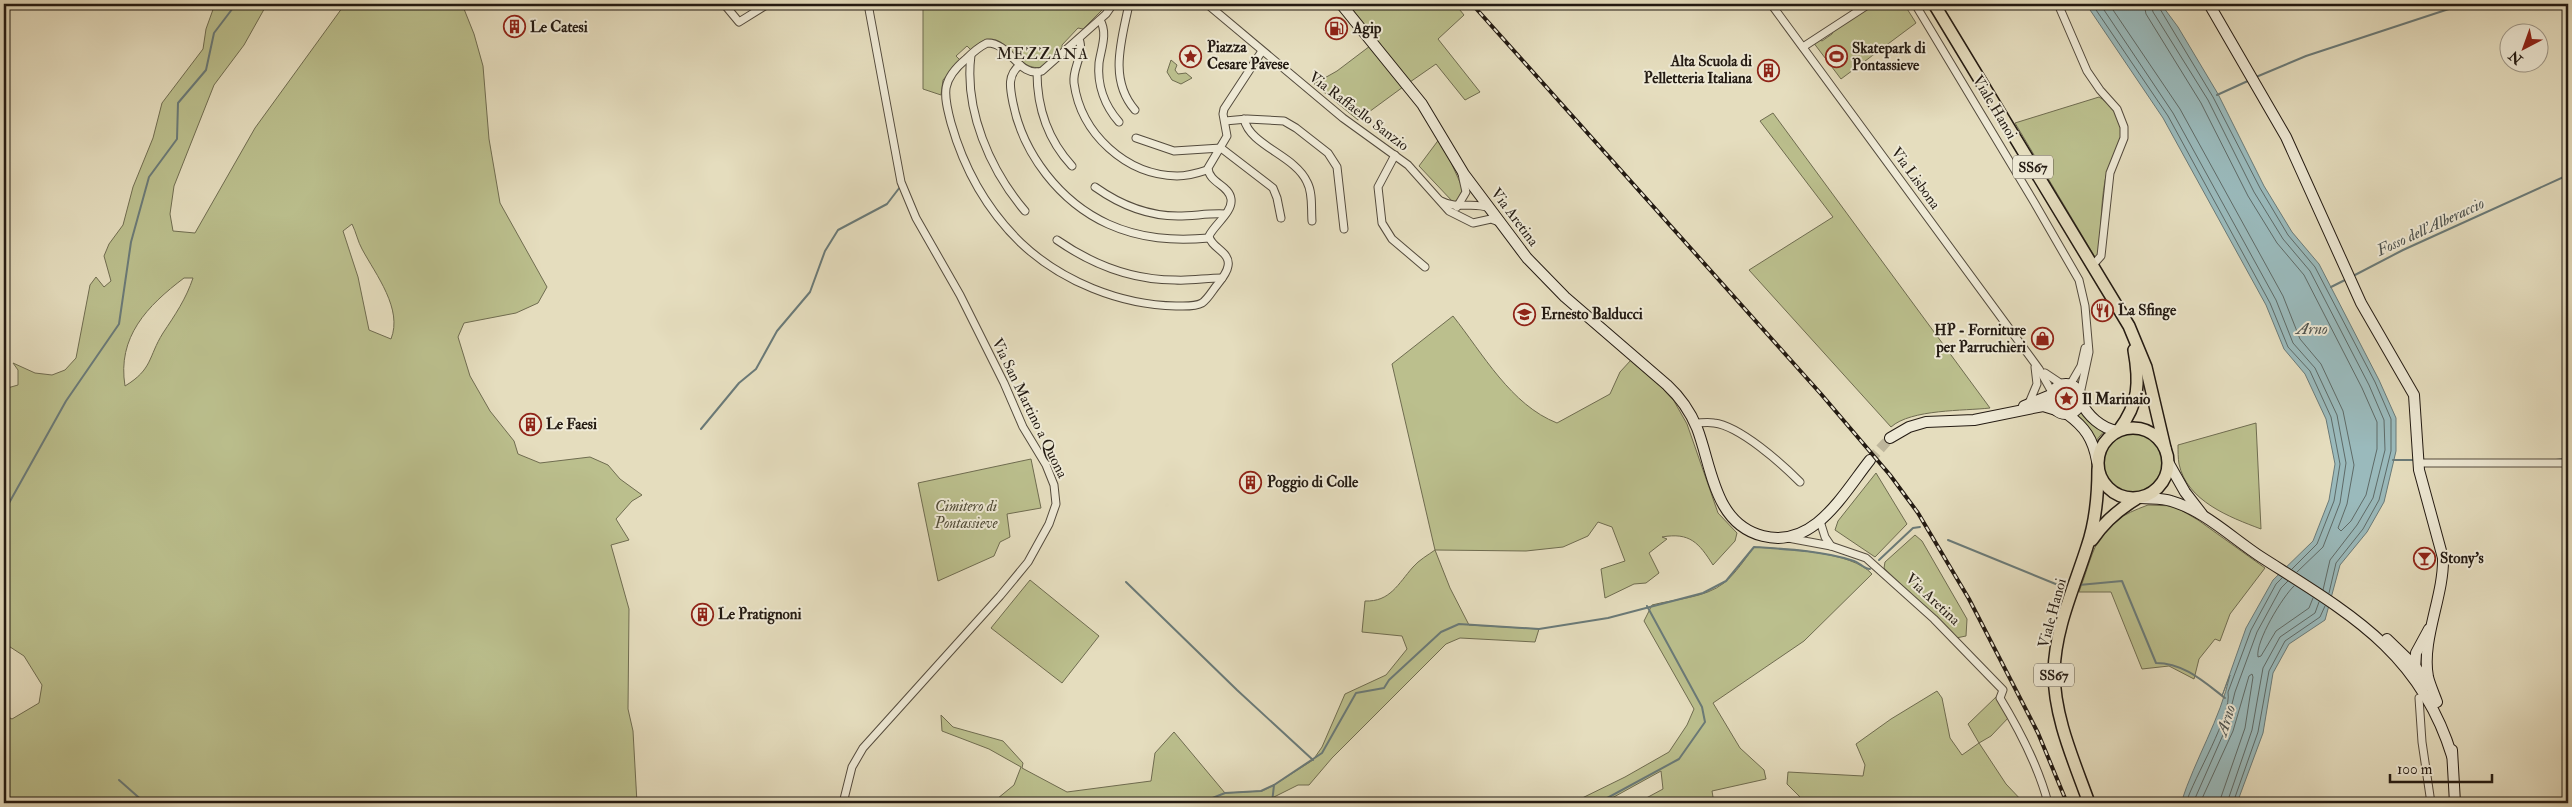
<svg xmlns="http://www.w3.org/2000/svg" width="2572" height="807" viewBox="0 0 2572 807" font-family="'IM FELL Double Pica',serif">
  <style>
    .green { fill: #bbbf8d; stroke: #6f6c50; fill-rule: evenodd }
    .water { fill: #9ababc; stroke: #6a7a78 }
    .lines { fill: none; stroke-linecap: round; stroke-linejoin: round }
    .shore { stroke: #5e6a67; stroke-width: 1 }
    .stream { stroke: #6a7a78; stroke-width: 2 }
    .secondary-tunnel { stroke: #beb69c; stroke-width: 10; stroke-dasharray: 10 5; stroke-linecap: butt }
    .street-casing { stroke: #544b3d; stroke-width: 9 }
    .secondary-casing { stroke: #231a12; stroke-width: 12 }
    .primary-casing { stroke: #231a12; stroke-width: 14 }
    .street { stroke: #eee9d5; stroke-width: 7 }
    .secondary { stroke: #eee9d5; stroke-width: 10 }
    .primary { stroke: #e5ddbe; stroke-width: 11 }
    .rail-casing { stroke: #231a12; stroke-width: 4 }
    .rail { stroke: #eee9d5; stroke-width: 2; stroke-dasharray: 5.5; stroke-linecap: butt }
    .labels { text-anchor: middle; stroke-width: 4; stroke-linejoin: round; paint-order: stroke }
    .shield { fill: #eee9d5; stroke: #60584c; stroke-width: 1 }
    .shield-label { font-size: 14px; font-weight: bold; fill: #231a12 }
    .poi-label { font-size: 15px; font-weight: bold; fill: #231a12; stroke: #eee9d5; text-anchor: start }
    .street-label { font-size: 15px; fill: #231a12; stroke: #eee9d5 }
    .park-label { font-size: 15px; font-style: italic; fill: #514c37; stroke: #eee9d5 }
    .neighbourhood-label { font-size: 16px; letter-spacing: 1px; fill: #231a12; stroke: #eee9d5 }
    .water-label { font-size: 16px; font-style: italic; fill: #4d524e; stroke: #eee9d5 }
  </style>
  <rect width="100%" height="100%" fill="#e5ddbe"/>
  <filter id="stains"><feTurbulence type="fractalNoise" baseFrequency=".004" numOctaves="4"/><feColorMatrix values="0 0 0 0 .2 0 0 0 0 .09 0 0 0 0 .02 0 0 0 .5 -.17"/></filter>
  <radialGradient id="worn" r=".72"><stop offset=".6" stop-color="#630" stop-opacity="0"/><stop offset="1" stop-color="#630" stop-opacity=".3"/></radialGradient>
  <g class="green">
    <path d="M215,4H267L244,45L214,85L174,186L170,214L173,231L195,233L255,128L345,4H462L474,34L483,66L489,139L500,203L547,287L538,303L516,313L464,323L458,337L470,376L490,411L514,441L518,454L540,463L590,457L608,465L620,479L642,495L632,501L616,519L629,540L611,545L629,609L628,709L633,731L637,803H4V715L12,719L39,703L42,685L24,656L4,643V389L18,385V370L13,363L35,373L52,375L65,370L76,358L90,285L96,277L104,287L111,281L104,256L109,244L123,225L133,187L153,138L162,103L203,49L206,29ZM352,224C356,232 358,242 362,249C376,275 403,309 391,339L369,330L358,277L343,231ZM184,278H193C186,299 175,315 163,333C148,357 153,369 125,386C117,337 147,306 184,278Z"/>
    <path d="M923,4H1108L1083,29L1078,28L1062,45V50L1042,67C1013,74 1005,16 971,50L967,46L956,56L960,60L943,80L941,95L923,89Z"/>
    <path d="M1345,4H1455L1464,15L1438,39L1480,92L1465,100L1436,64L1410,82Z"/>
    <path d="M1872,4H1904L1916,23L1841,79L1813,42L1818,39L1822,41L1832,34L1834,29Z"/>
    <path d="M1370,46L1403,87L1358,120L1314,84L1337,71Z"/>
    <path d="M1171,60L1177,65L1175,70L1178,74L1186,73L1192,78L1181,84L1172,80L1167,72Z"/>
    <path d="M2099,97C2108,102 2118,113 2121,124C2124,140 2112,157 2107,172C2101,193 2101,230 2099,254L2095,257L2015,123Z"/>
    <path d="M1773,113L1990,408C1964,411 1911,409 1891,427L1749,270L1833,217L1760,121Z"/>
    <path d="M1440,138L1463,189L1457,201L1453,202L1419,166Z"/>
    <path d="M1453,316C1483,354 1511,405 1557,423L1610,394L1620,372L1631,360L1655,380L1674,401L1687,424L1718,513L1737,533L1735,541L1713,565C1699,543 1690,532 1662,537L1667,539L1649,553L1659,573L1646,583L1634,584L1605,598L1601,569L1625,561L1612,527L1598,522L1588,536L1563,547L1526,551L1435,550L1450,588L1469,625L1539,629L1535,642L1460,638L1446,644L1332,758L1309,785H1298L1274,797L1272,803H992L1014,785L1021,767L989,749L942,731L941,715L953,727L1003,741L1023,763L1022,768L1067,792L1151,781L1155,753L1174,732L1225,793L1262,791L1274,785L1313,760L1322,747L1345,694L1386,675L1407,649L1402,636L1362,632L1365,601C1390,602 1398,584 1413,567C1419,560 1428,555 1435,550L1392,364Z"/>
    <circle cx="2066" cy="399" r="9"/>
    <path d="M2082,411L2105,430L2095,442L2075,416Z"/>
    <path d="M2256,423L2261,529C2229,517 2187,501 2179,464C2178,458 2178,451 2178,445Z"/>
    <circle cx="2133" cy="463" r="30"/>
    <path d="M1031,459L1041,508L1007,514L1010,537L1000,542L994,556L938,581L918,483Z"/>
    <path d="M1876,473L1907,524L1875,557L1835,530L1838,521Z"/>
    <path d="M2148,505L2174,506L2198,520L2265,568L2230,614L2220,641L2215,639L2199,659L2194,679L2169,666L2142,669L2111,592H2079C2097,543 2095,524 2148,505Z"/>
    <path d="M1915,535L1922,541L1967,619L1966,636L1956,638L1884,568L1885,562Z"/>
    <path d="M1754,547C1783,549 1852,551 1872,574L1804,641L1713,703L1740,748L1764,770L1766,779L1712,791L1714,803H1637L1663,789L1661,771L1603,803H1572L1625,777L1669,752L1687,725L1694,709L1644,621L1652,605C1675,599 1705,598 1724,583C1736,573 1745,559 1754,547Z"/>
    <path d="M1030,580L1099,636L1062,683L991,628Z"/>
    <path d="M1937,691L1942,698L1950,738L1962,755L1979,743L1968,724L1997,696L2010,716L1991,736L1979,743L2006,784L2024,803H1806L1787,784L1788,772L1863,776L1865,765L1856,744L1891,719Z"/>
  </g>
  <path class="water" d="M2086,4H2161L2178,27L2218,94L2264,186L2292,232L2319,264L2379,380L2396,418V451L2384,502L2367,532L2340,565L2325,620L2289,644L2273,673L2263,733L2237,803H2181C2195,759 2220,720 2230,675L2222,696L2246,628L2273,580L2313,541L2329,500L2335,464L2326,419L2305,374L2284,349L2266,305L2163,118Z"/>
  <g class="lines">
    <g class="shore">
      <path d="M2092,4L2168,116L2270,303L2288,347L2310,371L2331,417L2340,464L2334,501L2317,544L2292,569"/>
      <path d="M2100,4L2173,113L2276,300L2293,343L2315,368L2337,415L2346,463L2340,503L2323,547L2297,572"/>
      <path d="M2109,4L2180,109L2283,296L2300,339L2321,364L2343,411L2354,465L2347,504L2338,528L2341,531L2351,521L2366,495L2377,449V422L2362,388L2304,275L2277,243L2248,196L2201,103L2146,14L2144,4"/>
      <path d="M2151,4L2153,12L2208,100L2254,192L2283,239L2310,271L2369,385L2384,420L2385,450L2373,498L2357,525L2330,560L2323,590"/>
      <path d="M2157,4L2213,97L2260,188L2288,235L2315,267L2375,382L2391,419V451L2379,500L2363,529L2336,563L2329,593"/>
      <path d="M2294,586C2283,596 2255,642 2258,657L2261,656L2276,631L2309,608L2313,598"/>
      <path d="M2186,803C2194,777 2232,716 2228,692L2251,630L2276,584L2282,578"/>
      <path d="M2193,803L2226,728L2235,692L2257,632L2281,588L2288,581"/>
      <path d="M2200,803L2233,731L2249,676L2252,674L2253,677L2245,728L2219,803"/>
      <path d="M2227,803L2252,730L2263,668L2280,637L2315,613L2319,602"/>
      <path d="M2233,803L2258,732L2269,671L2285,641L2320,617L2325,606"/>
    </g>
    <g class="stream">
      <path d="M2256,77L2306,56L2464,4"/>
      <path d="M2217,95L2250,80"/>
      <path d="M2353,276L2403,250L2568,175"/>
      <path d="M2331,287L2347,279"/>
      <path d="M701,429L739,383L756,369L777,331L810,292L825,251L838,230L887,204L900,187"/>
      <path d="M2393,460H2413"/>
      <path d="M2556,460L2568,458"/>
      <path d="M4,512L66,401L119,324L131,242L149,177L177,139L178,103L206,70L214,33L236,4"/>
      <path d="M1948,540L2063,587"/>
      <path d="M1879,560L1913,528L1920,527"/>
      <path d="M1126,582L1237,690L1313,760"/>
      <path d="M2079,585L2122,581L2156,663C2184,663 2204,682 2225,698"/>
      <path d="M119,780L145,803"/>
      <path d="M1200,803L1225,793L1261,791L1274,785L1322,753L1356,693L1384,688L1389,680L1441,632L1459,624L1539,629L1608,618L1703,593L1726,581L1754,547C1785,549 1824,551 1854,561C1860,563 1864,569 1870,569"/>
      <path d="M1272,803L1274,785"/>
      <path d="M1598,803L1679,759L1705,722L1702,707L1647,606"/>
    </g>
    <path class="secondary-tunnel" d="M1870,460L1890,438"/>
    <defs>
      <g id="street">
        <path d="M724,4L739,22L768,4"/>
        <path d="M1113,4L1106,14L1042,71C1019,79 1010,42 987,43C979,47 972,53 966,59C941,80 943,93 951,123C964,169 986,209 1021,243C1061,281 1120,305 1176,306C1184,306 1195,307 1202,303C1208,299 1212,291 1217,285C1221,280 1227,273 1228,266C1231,252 1211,248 1209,236C1214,225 1233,212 1231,199C1229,185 1209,183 1208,168L1227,136L1223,114L1224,109L1262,51"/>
        <path d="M1129,4C1122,39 1108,79 1135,110"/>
        <path d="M1207,4L1343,118L1408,165L1449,211L1473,223L1491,219L1499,222"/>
        <path d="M1771,4L2039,369L2053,394"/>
        <path d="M1915,4L2034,202L2079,280L2085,306L2089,352L2080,394"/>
        <path d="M2058,4L2087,71L2100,90L2117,109L2124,127V138L2110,173L2101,256L2093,265"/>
        <path d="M1100,20C1108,33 1101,49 1099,63C1097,85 1105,106 1119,122"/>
        <path d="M1079,39C1085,54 1072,68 1074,83C1081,134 1126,175 1177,176C1188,176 1198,173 1207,170"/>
        <path d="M1803,47L1869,4"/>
        <path d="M971,55C964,110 990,170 1025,211"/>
        <path d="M1020,65C1007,75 1010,88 1013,103C1023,154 1060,202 1108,224C1141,239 1174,241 1209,238"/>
        <path d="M1037,72C1037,108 1048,140 1072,166"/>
        <path d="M1244,119C1250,146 1295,155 1307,182C1313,193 1311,208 1312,221"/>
        <path d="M1225,121L1247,119L1284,121L1296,128L1328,153L1337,167L1344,229"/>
        <path d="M1136,138L1174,151L1221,148L1273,188L1277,198L1281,218"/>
        <path d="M1395,155L1378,187L1382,223L1392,239L1425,267"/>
        <path d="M1095,187C1119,204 1148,216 1178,216C1194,216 1209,213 1225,214"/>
        <path d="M1441,201C1457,210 1474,201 1489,208"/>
        <path d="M1457,207L1466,192L1462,174"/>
        <path d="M1057,240C1093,265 1131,280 1175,280C1191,281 1206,278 1222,278"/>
        <path d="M2045,373L2063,385"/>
        <path d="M2070,385L2081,366L2085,348"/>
        <path d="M2029,403L2037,384L2035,367"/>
        <path d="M1695,423C1701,423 1708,422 1714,423C1740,426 1782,464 1800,482"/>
        <path d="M2418,463H2568"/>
        <path d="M1820,521L1825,537L1831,546"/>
        <path d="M1788,538L1831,546L1866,558L1934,619L2003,690L2000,698C2020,731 2038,765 2048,803"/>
        <path d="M2419,698L2422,742L2431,803"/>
        <path d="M843,803L852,767L863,748L1000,596L1028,562L1049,524L1056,504L1054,485L1046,465L1023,427L1004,383L960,295L916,218L901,182L868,4"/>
      </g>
      <g id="secondary">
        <path d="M1341,4L1422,104L1464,174L1527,258L1565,297L1667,385C1680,397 1690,411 1697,428C1712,467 1714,524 1763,536C1814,549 1843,494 1870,460"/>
        <path d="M2209,4L2286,137L2361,303L2414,395L2419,470L2443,558C2444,596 2421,640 2428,677C2430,685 2434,694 2437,702"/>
        <circle cx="2066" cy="399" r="15"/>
        <path d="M2081,402C2088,416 2101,428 2117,431"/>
        <path d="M2024,406L2053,394"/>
        <path d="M2067,414C2085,427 2093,439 2097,461"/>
        <path d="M1890,438L1909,427L1926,422L1974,420L2043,406L2056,410"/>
        <path d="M2168,462L2185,492L2202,514"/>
        <path d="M2141,498C2151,499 2162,498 2171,501C2205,511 2232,538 2261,557C2347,612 2420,651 2452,756"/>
        <path d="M2387,639L2415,666L2428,685"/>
        <path d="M2415,669L2416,653L2429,629"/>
        <path d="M2452,750L2455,803"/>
      </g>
      <g id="primary">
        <path d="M1934,4L2129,326L2146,367L2165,448"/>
        <circle cx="2133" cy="463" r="35"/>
        <path d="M2119,430C2139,403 2140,383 2134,350"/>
        <path d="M2092,540C2104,522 2118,510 2136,499"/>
        <path d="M2089,803C2074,761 2054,717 2054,672C2055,628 2074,588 2087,547C2096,521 2098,496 2098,469"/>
      </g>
    </defs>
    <use href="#street" class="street-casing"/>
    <use href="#secondary" class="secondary-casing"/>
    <use href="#primary" class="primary-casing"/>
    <use href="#street" class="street"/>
    <use href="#secondary" class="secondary"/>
    <use href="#primary" class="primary"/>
    <defs>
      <path id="rail" d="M1472,4L1821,394L1890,475L1918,513L1969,599L2038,733L2067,803"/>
    </defs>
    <use href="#rail" class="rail-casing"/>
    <use href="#rail" class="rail"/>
  </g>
  <defs>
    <symbol id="building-ring" viewBox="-11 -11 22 22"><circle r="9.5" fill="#eee9d5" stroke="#8f2418" stroke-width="1.5"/><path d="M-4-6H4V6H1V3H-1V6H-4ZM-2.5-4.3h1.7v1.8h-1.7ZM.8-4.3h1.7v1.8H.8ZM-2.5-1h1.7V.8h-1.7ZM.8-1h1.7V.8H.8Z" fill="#8f2418"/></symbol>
    <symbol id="fuel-ring" viewBox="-11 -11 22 22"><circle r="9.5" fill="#eee9d5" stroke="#8f2418" stroke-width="1.5"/><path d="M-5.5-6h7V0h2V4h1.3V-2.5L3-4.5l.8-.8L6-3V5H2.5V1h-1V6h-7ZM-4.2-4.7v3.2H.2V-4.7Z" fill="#8f2418"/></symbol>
    <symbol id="sight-ring" viewBox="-11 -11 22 22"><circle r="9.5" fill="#eee9d5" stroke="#8f2418" stroke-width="1.5"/><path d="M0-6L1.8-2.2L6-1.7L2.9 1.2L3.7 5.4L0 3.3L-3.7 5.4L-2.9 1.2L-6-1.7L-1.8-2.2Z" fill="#8f2418"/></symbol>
    <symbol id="stadium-ring" viewBox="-11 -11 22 22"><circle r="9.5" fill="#eee9d5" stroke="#8f2418" stroke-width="1.5"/><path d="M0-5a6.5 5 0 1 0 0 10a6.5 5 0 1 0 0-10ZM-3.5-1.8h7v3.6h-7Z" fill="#8f2418"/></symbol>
    <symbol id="restaurant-ring" viewBox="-11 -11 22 22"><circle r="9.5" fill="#eee9d5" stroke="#8f2418" stroke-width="1.5"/><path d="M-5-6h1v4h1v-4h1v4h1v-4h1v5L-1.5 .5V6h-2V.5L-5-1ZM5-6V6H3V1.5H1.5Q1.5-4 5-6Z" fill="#8f2418"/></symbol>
    <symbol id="school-ring" viewBox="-11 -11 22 22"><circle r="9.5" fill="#eee9d5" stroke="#8f2418" stroke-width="1.5"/><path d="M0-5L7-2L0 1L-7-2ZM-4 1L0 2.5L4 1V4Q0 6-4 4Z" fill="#8f2418"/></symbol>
    <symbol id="shop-ring" viewBox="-11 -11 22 22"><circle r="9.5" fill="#eee9d5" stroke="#8f2418" stroke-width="1.5"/><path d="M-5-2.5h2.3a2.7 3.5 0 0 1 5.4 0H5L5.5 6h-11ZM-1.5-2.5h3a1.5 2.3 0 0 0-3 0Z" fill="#8f2418"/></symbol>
    <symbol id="bar-ring" viewBox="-11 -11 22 22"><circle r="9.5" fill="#eee9d5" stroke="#8f2418" stroke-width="1.5"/><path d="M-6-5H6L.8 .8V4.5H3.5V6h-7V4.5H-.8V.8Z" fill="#8f2418"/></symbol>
  </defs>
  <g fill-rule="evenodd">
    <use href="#building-ring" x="502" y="14" width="25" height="25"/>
    <use href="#fuel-ring" x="1324" y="16" width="25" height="25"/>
    <use href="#sight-ring" x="1178" y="44" width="25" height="25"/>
    <use href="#stadium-ring" x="1824" y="44" width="25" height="25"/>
    <use href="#building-ring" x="1756" y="58" width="25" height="25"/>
    <use href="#restaurant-ring" x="2090" y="298" width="25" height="25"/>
    <use href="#school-ring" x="1512" y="302" width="25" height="25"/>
    <use href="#shop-ring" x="2030" y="326" width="25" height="25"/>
    <use href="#sight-ring" x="2054" y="386" width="25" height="25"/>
    <use href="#building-ring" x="518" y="412" width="25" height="25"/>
    <use href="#building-ring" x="1238" y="470" width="25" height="25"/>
    <use href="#bar-ring" x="2412" y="546" width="25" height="25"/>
    <use href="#building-ring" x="690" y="602" width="25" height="25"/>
  </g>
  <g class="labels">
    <g class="shield">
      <rect x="2013" y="155.5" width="40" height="23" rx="4"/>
      <rect x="2034" y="663.5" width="40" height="23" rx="4"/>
    </g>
    <g class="shield-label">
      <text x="2033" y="172">SS67</text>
      <text x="2054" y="680">SS67</text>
    </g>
    <g class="poi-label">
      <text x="530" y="32">Le Catesi</text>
      <text x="1353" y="33">Agip</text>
      <text x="1207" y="52">Piazza<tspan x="1207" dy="17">Cesare Pavese</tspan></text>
      <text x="1852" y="53">Skatepark di<tspan x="1852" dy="17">Pontassieve</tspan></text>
      <text x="1752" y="66" text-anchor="end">Alta Scuola di<tspan x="1752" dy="17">Pelletteria Italiana</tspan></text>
      <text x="2118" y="315">La Sfinge</text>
      <text x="1541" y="319">Ernesto Balducci</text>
      <text x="2026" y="335" text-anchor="end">HP - Forniture<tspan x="2026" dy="17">per Parruchieri</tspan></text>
      <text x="2082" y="404">Il Marinaio</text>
      <text x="546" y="429">Le Faesi</text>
      <text x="1267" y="487">Poggio di Colle</text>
      <text x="2440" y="563">Stony's</text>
      <text x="718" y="619">Le Pratignoni</text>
    </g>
    <g class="street-label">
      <text transform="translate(1995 107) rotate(59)" y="5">Viale Hanoi</text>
      <text transform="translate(1359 111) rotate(37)" y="5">Via Raffaello Sanzio</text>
      <text transform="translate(1916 178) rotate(54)" y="5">Via Lisbona</text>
      <text transform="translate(1515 217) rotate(53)" y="5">Via Aretina</text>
      <text transform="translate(1030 408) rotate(64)" y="5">Via San Martino a Quona</text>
      <text transform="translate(1933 599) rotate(43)" y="5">Via Aretina</text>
      <text transform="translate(2052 613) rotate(-75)" y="5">Viale Hanoi</text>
    </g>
    <g class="park-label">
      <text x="966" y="511">Cimitero di<tspan x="966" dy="17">Pontassieve</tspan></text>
    </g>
    <g class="neighbourhood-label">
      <text x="1043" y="59">MEZZANA</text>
    </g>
    <g class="water-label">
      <text transform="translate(2430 226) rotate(-25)" y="6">Fosso dell'Alberaccio</text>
      <text x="2312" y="334">Arno</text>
      <text transform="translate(2225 720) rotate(-73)" y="6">Arno</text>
    </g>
  </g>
  <rect width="2572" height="807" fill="none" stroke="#e5ddbe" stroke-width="20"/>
  <rect x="5" y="5" width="2562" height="797" fill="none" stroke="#231a12" stroke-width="2.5"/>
  <rect x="10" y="10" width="2552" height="787" fill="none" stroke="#231a12"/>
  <g transform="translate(2524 48) rotate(221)"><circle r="24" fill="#eee9d5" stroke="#9d9687"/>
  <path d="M0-4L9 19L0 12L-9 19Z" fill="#8f2418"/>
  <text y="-8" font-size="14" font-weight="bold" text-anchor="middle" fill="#231a12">N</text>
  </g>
  <path d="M2390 774v8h102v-8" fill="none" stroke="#231a12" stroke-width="2.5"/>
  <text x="2397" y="774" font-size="15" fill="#231a12" stroke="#eee9d5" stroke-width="4" paint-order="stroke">100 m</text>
  <rect width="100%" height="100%" filter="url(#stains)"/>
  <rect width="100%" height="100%" fill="url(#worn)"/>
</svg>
